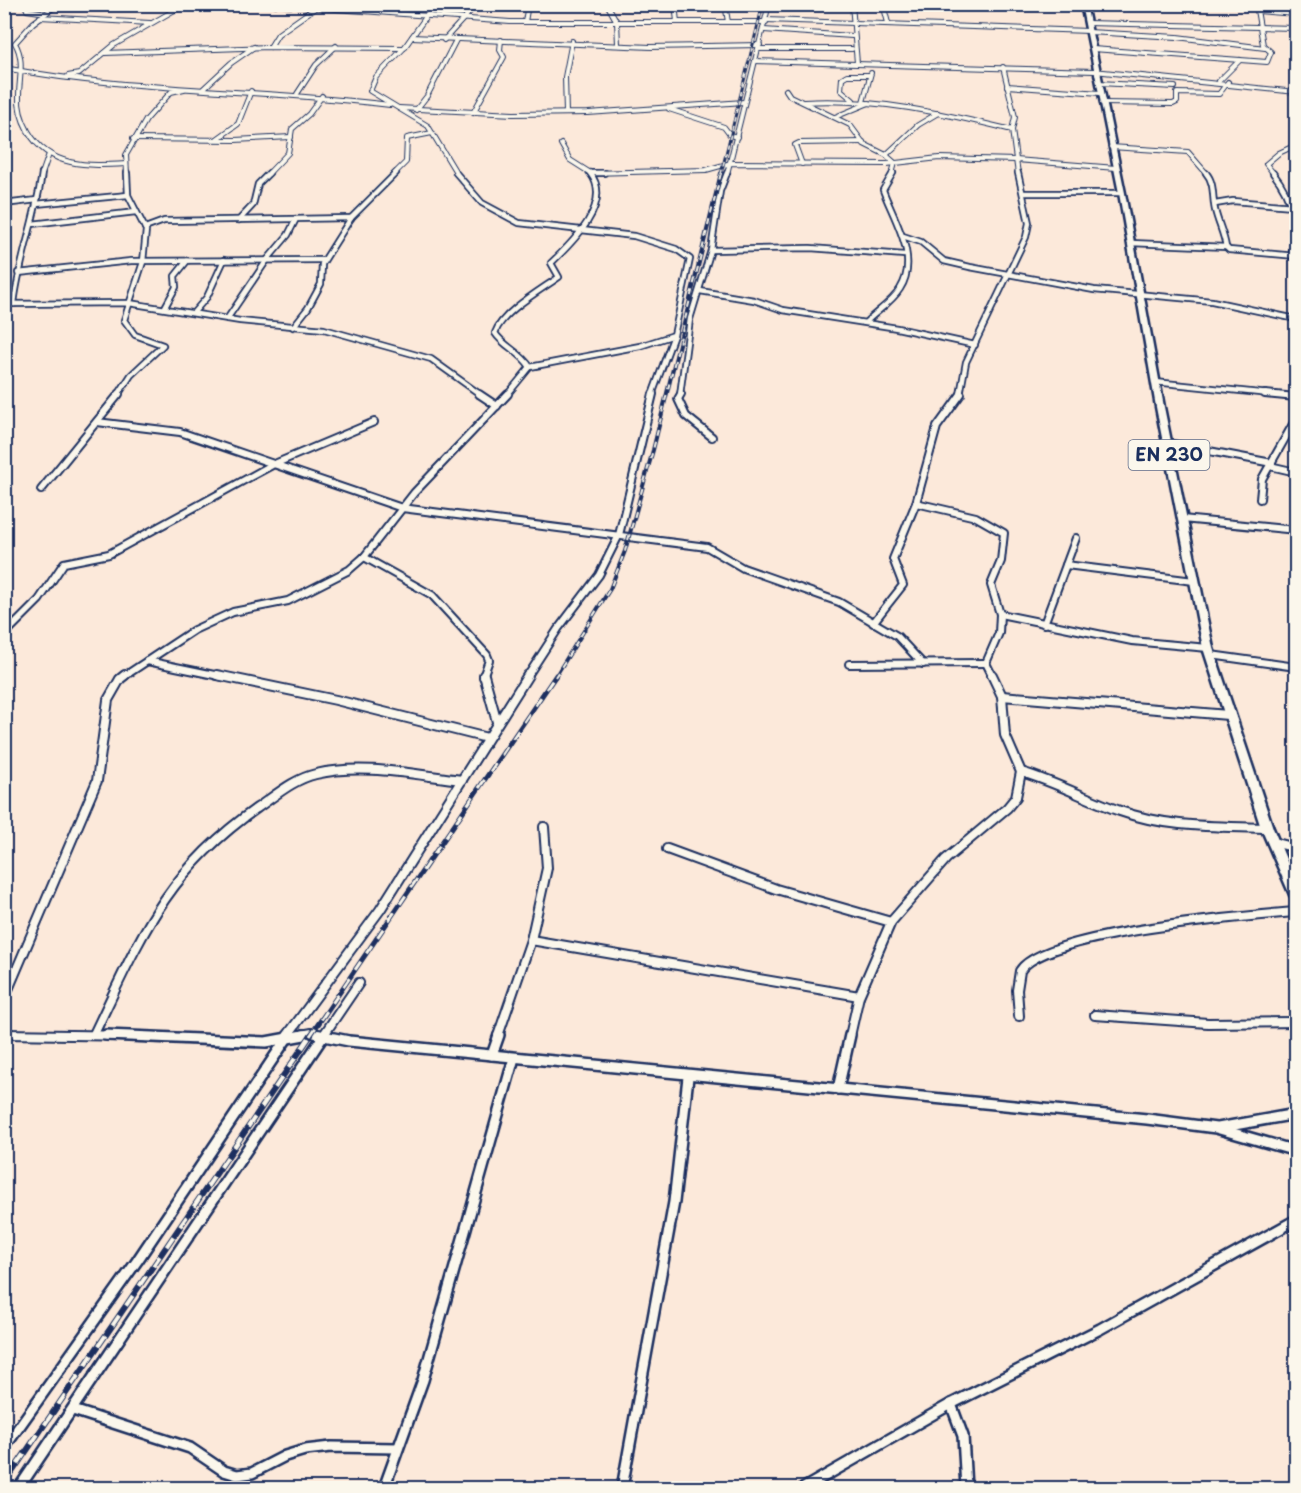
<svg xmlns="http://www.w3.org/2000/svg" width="1301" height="1493" viewBox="0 0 1301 1493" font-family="'Playpen Sans',sans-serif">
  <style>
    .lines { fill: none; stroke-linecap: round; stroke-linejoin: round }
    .street-far4-casing { stroke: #1b2f5e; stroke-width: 6 }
    .street-far3-casing { stroke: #1b2f5e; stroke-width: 8 }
    .street-far2-casing { stroke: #1b2f5e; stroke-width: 10 }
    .street-far1-casing { stroke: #1b2f5e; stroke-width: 12 }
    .street-casing { stroke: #1b2f5e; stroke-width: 14 }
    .primary-casing { stroke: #1b2f5e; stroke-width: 5 }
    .street-far4 { stroke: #fbf7ec; stroke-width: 4 }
    .street-far3 { stroke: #fbf7ec; stroke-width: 4.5 }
    .street-far2 { stroke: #fbf7ec; stroke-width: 6 }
    .street-far1 { stroke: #fbf7ec; stroke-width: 8 }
    .street { stroke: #fbf7ec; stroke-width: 9 }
    .primary { fill: #fbf7ec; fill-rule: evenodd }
    .rail-far3-casing { stroke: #1b2f5e; stroke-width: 3 }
    .rail-far2-casing { stroke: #1b2f5e; stroke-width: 4 }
    .rail-far1-casing { stroke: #1b2f5e; stroke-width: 5 }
    .rail-casing { stroke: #1b2f5e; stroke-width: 6 }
    .rail-far3 { stroke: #fbf7ec; stroke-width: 1.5; stroke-dasharray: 4.5; stroke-linecap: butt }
    .rail-far2 { stroke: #fbf7ec; stroke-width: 2; stroke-dasharray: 6; stroke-linecap: butt }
    .rail-far1 { stroke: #fbf7ec; stroke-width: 3; stroke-dasharray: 10; stroke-linecap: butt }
    .rail { stroke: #fbf7ec; stroke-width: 4; stroke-dasharray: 12; stroke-linecap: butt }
    .labels { text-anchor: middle; stroke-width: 4.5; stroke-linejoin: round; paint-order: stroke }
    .shield { fill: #fbf7ec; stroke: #5e6b89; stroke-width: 1.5 }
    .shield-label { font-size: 18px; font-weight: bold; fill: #1b2f5e }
  </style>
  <rect width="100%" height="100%" fill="#fce9da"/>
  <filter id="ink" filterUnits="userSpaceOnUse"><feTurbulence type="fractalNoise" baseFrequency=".0167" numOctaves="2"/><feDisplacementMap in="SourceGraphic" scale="12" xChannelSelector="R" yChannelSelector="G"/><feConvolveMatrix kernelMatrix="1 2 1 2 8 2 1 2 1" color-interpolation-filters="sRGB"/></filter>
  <g filter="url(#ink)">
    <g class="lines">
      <defs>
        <g id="street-far4">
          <path d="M25,4L27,10L46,13"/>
          <path d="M58,4L33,23L15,43C25,60 19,78 19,96C18,109 22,120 28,131C49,168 88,166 126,164"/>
          <path d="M269,4L510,22H766"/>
          <path d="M435,4L404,48L376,77L370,91L428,126L457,174"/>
          <path d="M607,4L617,22L618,44"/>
          <path d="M675,4L677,22"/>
          <path d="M725,4L728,22"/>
          <path d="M852,4L857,63"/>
          <path d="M883,4L888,23"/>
          <path d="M1258,11L1296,14"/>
          <path d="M40,17L150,23"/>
          <path d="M766,20L1089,31"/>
          <path d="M525,22L528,4"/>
          <path d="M1087,23L1296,28"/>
          <path d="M764,30L852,36"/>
          <path d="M1089,32L1177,37L1265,48"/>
          <path d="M412,37L651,47L760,45"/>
          <path d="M444,40L477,4"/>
          <path d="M270,47L278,34L315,8"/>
          <path d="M759,49H852"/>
          <path d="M1093,49L1267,62L1271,52L1263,45L1256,4"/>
          <path d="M105,53L270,47L404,48"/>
          <path d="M755,61L1094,71L1296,92"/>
          <path d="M1003,67L1015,117L1012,130L1018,174"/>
          <path d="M4,68C132,92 261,89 390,105"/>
          <path d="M68,76L79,74L114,45L185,4"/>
          <path d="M1219,81L1240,60"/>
          <path d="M1099,83L1175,87"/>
          <path d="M1007,86L1100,93"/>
          <path d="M203,89L231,63L254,47"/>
          <path d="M786,90L790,96L850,125L864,144L886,155L895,163L892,174"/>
          <path d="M297,94L316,65L336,46"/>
          <path d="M853,100L841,90L842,78L847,75H870"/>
          <path d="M804,102C876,98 943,113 1012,130"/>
          <path d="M863,102L871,73"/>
          <path d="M1102,103L1173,104L1177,102V93L1219,94L1228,82"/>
          <path d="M399,108L513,114L588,113L744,102"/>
          <path d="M669,109L724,127L730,135L737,137"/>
          <path d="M416,110L427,96L456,40"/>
          <path d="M473,113L504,57L500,50L501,40"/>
          <path d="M566,113L565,77L572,41"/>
          <path d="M835,117L869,103"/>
          <path d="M133,139L235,140L291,137"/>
          <path d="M217,139L238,124L251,91"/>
          <path d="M561,144L570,160L592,174"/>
          <path d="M1111,147L1188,152L1207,174"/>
          <path d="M886,155L918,125L938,113"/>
          <path d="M802,164L795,145L799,143L863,142"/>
          <path d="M591,173L706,170L731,163L887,164L939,158L1016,160L1116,168"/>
          <path d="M42,174L49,154"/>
          <path d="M127,174L126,155L146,120L171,92L184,89"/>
          <path d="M268,174L288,153L292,129L309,114L322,96"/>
          <path d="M394,174L406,162L407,138L432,133"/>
          <path d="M727,174L769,4"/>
          <path d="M1274,174L1266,164L1279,153L1296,145"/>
        </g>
        <g id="street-far3">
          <path d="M456,173L482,203L519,223L634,236L676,249L690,259L674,335L652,395"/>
          <path d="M591,173H604"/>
          <path d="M1273,173C1294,199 1296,222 1292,255"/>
          <path d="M1023,193H1122"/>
          <path d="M4,204L37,200"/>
          <path d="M36,204L128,195"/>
          <path d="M1215,204L1233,201L1293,206"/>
          <path d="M239,220L253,205L258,184L269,173"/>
          <path d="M32,224L136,212"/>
          <path d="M145,228L164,221L351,218"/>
          <path d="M903,236L921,242L944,261L970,267L1094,290L1212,301L1296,319"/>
          <path d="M1131,243L1226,247C1224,234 1218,223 1215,210C1212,197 1215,183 1206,173"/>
          <path d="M1226,247L1229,250L1296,256"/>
          <path d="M711,250L810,248L905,255"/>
          <path d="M18,273L131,261L324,260"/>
          <path d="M700,291L754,300L783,310L897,328L975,345"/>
          <path d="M4,304L129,303L240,321L324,329L431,359L481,395"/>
          <path d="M14,304C19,259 36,218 42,173"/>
          <path d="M165,307L176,287L175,276L187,261"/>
          <path d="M194,312L207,297L224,260"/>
          <path d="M227,319L267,260L288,235L296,219"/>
          <path d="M866,322C877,311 892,302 900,289C920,258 894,220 883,190L893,173"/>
          <path d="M293,327L308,308L321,284L322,264L351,218L396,173"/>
          <path d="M530,367L640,346L674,335"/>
          <path d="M1155,382L1279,395"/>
          <path d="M118,395L131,375L163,345L135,335L124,320L143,262L146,230L128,195L127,173"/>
          <path d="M507,395L530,367C521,352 504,347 495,333C502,312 541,290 559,277L551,263C572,243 614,203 590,173"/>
          <path d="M680,395L690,319L711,250L720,191L727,173"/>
          <path d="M960,395L966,362L1026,237L1029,223L1018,173"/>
        </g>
        <g id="street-far2">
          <path d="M479,394L497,406"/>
          <path d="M681,394L678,399L686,416L712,437"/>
          <path d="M1265,394L1296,397"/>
          <path d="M97,422L180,432L402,508L707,547L743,568L839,602L897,636L923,664"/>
          <path d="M1167,443L1272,463"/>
          <path d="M1270,466L1296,472"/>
          <path d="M41,490L119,394"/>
          <path d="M1260,499L1262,479L1296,419"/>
          <path d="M916,503L976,517L1004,533L1001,561L991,585L1000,614L999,633L986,663L993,677"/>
          <path d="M1182,519L1296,530"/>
          <path d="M364,557L432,595L487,655L489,660L483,677"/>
          <path d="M1066,565L1194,581"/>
          <path d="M1000,614L1132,641L1208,648"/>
          <path d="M873,623L903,585L893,559L916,503L937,427L961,394"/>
          <path d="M1044,624L1076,538"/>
          <path d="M4,635L39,600L64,563L109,554L272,465L374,422"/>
          <path d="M1211,655L1296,667"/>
          <path d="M147,661L224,677"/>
          <path d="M849,664L986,663"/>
          <path d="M123,677L194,630L233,612L288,601L349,570L364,557L414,493L508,394"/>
          <path d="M527,677L558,629L599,575L619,535L653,394"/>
        </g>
        <g id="street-far1">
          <path d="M217,675L336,700L487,738"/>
          <path d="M484,675L497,722"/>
          <path d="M1002,696L1228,715"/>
          <path d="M1021,772C1056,782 1086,799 1120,811C1167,828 1218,826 1267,828"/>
          <path d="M1273,842L1296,848"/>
          <path d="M667,849L776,889L891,922"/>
          <path d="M531,940L859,996"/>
          <path d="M4,999L97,781L108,700L120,679L125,675"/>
          <path d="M1095,1015L1208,1023L1296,1022"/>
          <path d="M1019,1016L1017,990L1020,971C1042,932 1248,916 1296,912"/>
          <path d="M4,1034L138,1036"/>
          <path d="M94,1034C141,936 165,873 257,808C276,795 294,779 316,774C363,763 415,775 462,780"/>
          <path d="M287,1036L380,910L528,675"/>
          <path d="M296,1036L312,1033L326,1036"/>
          <path d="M323,1036L359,983"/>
          <path d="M498,1036L531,940L547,868L544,827"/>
          <path d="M850,1036L859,996L891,922L946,859L1007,808L1016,797L1021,772L1005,735L1002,696L992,675"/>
        </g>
        <g id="street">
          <path d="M106,1035L266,1042L304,1035"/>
          <path d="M319,1035L349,1041L1147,1119L1216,1128L1296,1151"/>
          <path d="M492,1055L499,1035"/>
          <path d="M838,1089L850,1035"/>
          <path d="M1218,1128L1296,1114"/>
          <path d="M951,1404L963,1436L966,1488"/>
          <path d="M73,1410L190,1448L224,1471L237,1475L252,1473L285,1456L305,1450L331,1447L398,1448"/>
          <path d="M4,1448L137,1261L289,1035"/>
          <path d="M19,1488L324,1035"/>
          <path d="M384,1488L423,1380L514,1058"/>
          <path d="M622,1488L674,1202L688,1077"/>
          <path d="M804,1488L951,1404L1100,1329L1296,1220"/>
        </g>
        <path id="primary" d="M1081,4H1086L1125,193L1164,407L1213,648L1273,828L1296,883V899L1292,898L1290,895L1261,828L1203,648L1156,407L1119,193Z"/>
      </defs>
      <use href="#street-far4" class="street-far4-casing"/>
      <use href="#street-far3" class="street-far3-casing"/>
      <use href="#street-far2" class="street-far2-casing"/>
      <use href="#street-far1" class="street-far1-casing"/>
      <use href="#street" class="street-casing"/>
      <use href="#primary" class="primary-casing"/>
      <use href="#street-far4" class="street-far4"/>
      <use href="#street-far3" class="street-far3"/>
      <use href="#street-far2" class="street-far2"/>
      <use href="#street-far1" class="street-far1"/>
      <use href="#street" class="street"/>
      <use href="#primary" class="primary"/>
      <defs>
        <path id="rail-far3" d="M721,174L763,4"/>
        <path id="rail-far2" d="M555,677L610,589L625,551L653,450L721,173"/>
        <path id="rail-far1" d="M310,1036L556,675"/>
        <path id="rail" d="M4,1484L311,1035"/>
      </defs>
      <use href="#rail-far3" class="rail-far3-casing"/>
      <use href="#rail-far2" class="rail-far2-casing"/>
      <use href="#rail-far1" class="rail-far1-casing"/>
      <use href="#rail" class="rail-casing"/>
      <use href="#rail-far3" class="rail-far3"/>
      <use href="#rail-far2" class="rail-far2"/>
      <use href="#rail-far1" class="rail-far1"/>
      <use href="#rail" class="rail"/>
    </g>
  </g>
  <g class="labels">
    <rect class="shield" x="1128.5" y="440" width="81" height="30" rx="4.5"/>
    <g class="shield-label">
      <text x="1169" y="461">EN 230</text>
    </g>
  </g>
  <rect width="1301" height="1493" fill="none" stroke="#fbf7ec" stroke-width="24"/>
  <rect x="12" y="12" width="1277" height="1469" fill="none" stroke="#1b2f5e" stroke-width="2" filter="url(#ink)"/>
</svg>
